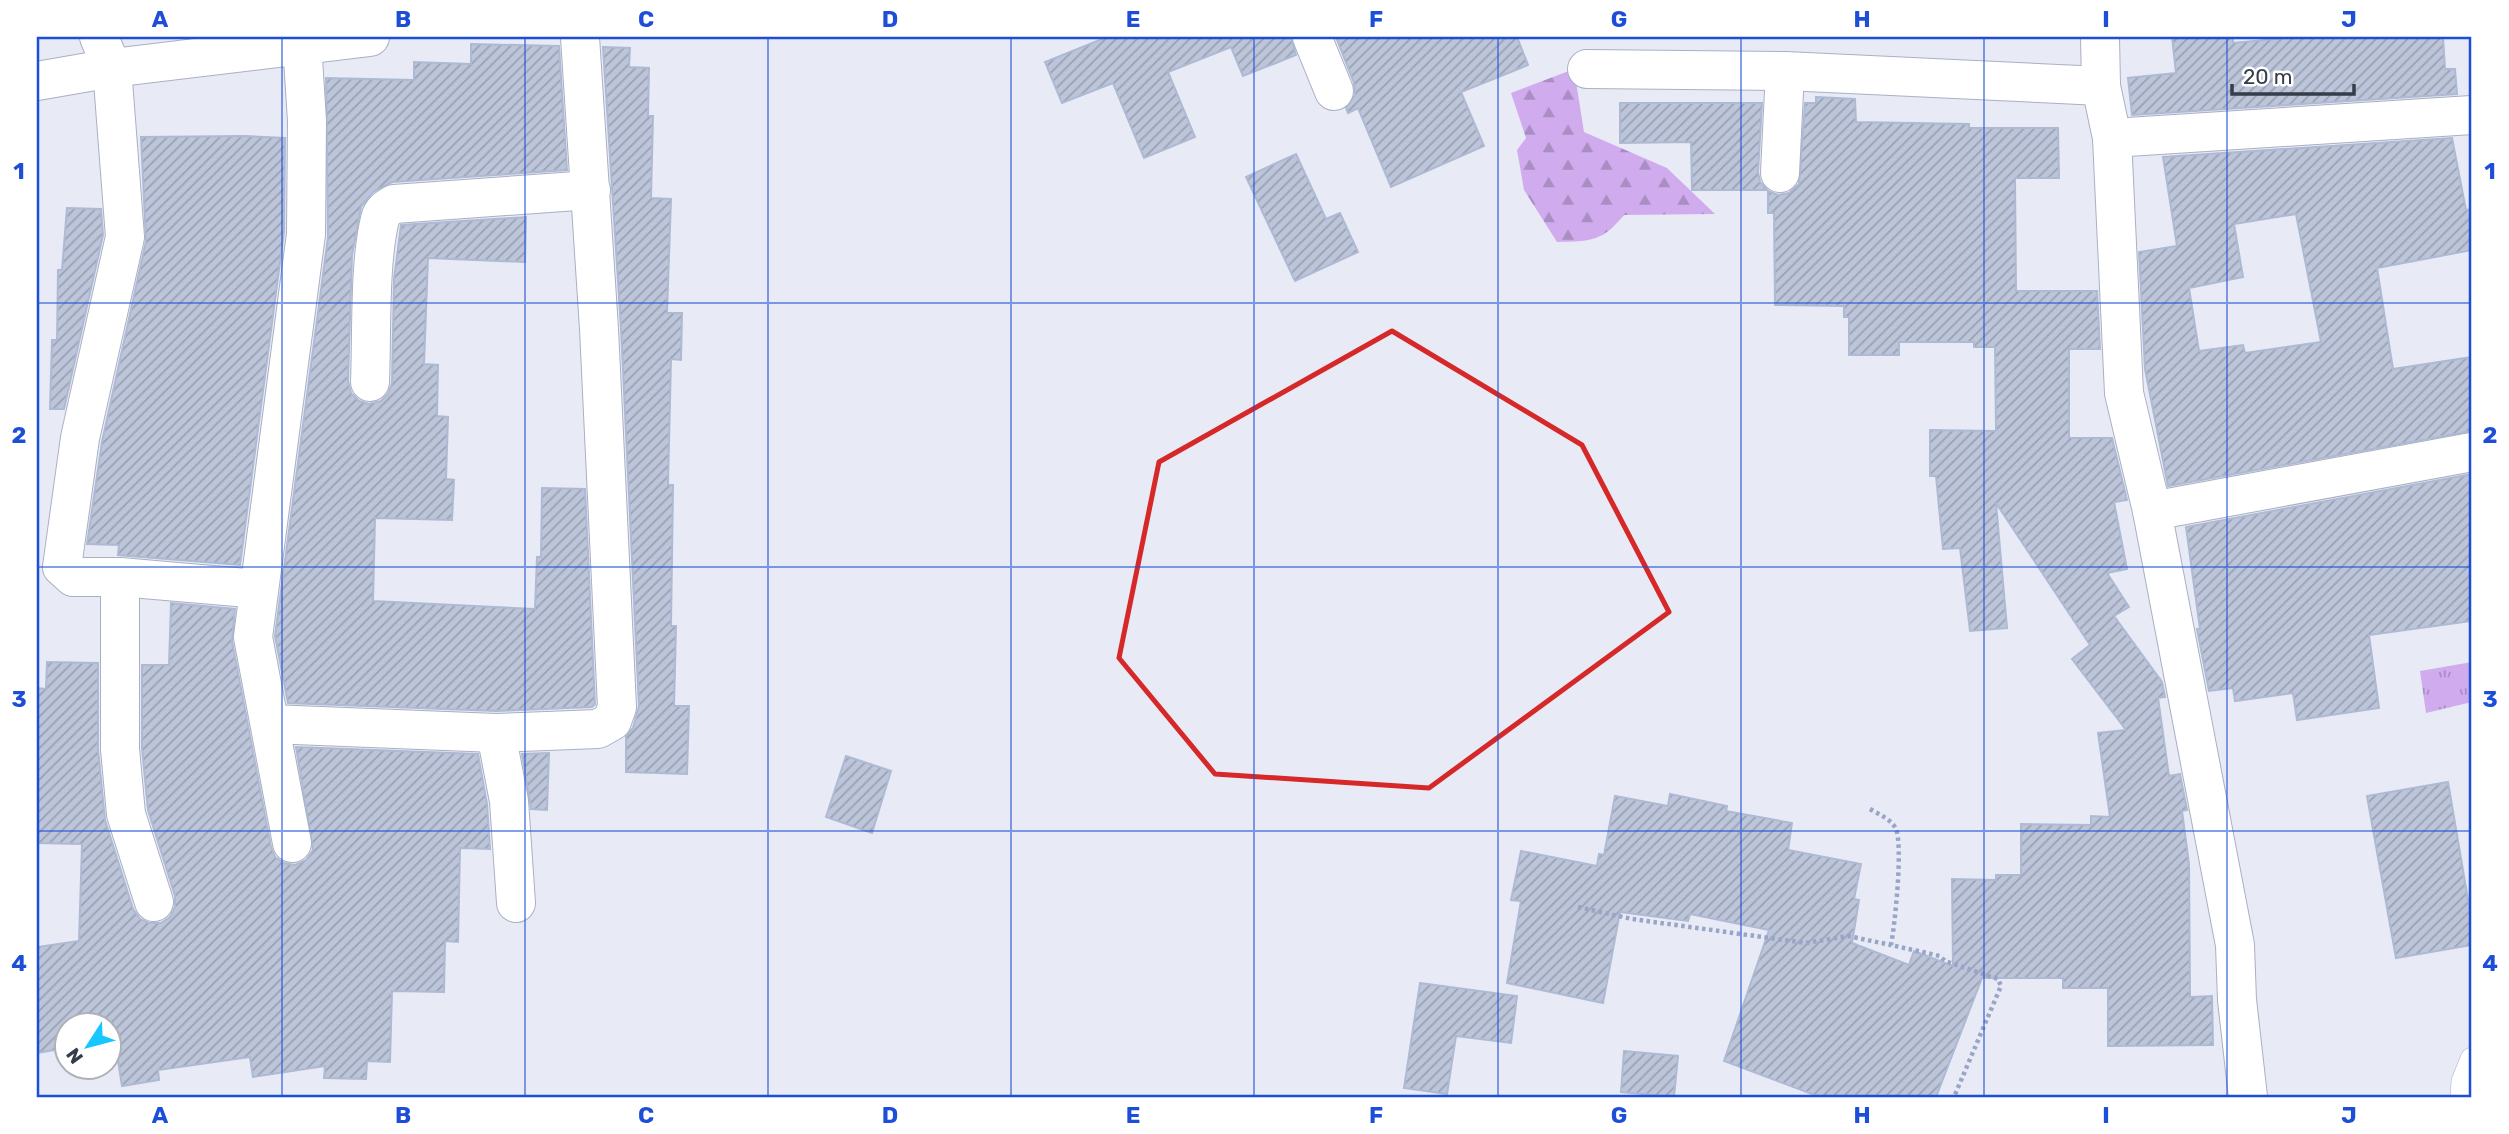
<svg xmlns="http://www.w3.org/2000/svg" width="2509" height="1134" viewBox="0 0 2509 1134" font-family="Rubik,sans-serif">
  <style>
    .grass { fill: url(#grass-tufts) }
    .forest { fill: url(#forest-firs) }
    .building { fill: url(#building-hatch); stroke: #aebad4; stroke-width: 2; fill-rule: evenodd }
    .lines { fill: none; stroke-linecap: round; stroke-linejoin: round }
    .lane-casing { stroke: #a9b0c2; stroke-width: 24 }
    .street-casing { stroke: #a9b0c2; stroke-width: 40 }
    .path { stroke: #99a5c6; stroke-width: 4.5; stroke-dasharray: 3.5 3.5; stroke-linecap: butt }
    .lane { stroke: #fff; stroke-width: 23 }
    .street { stroke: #fff; stroke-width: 38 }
    .marked { fill: none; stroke: #d62828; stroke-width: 5; stroke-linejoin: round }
    .grid { fill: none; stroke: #1d4ed8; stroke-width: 2; stroke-opacity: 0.55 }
    .neatline { fill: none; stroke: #1d4ed8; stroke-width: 2.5 }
    .grid-label { font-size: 23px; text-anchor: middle; font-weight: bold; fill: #1d4ed8 }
  </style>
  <defs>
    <pattern id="grass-tufts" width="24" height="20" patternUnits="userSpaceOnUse" patternTransform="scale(1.75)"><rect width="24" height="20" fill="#d0acee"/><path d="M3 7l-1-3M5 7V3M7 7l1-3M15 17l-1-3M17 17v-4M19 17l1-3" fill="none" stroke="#aa8dc3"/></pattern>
    <pattern id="forest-firs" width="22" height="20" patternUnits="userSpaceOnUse" patternTransform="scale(1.75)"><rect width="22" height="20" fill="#d0acee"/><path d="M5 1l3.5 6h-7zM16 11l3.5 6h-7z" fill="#aa8dc3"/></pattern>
    <pattern id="building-hatch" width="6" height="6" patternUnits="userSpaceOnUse" patternTransform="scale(1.75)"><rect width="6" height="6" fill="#bcc5d9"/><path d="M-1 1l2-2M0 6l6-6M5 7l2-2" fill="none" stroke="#9aa1b2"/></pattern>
  </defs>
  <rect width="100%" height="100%" fill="#e8ebf6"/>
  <path class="grass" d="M2472,662V702L2426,713L2420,671Z"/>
  <path class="forest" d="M1574,69L1584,132L1667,168L1715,214L1624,215C1602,242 1591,241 1557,242L1524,190L1517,150L1526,138L1511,93Z"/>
  <g class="building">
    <path d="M1107,37H1291L1296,55L1243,76L1231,47L1168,72L1195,137L1144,158L1113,83L1062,103L1045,62Z"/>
    <path d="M1336,37H1517L1528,65L1461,92L1484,146L1391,187L1358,108L1348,113L1346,108L1355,95L1354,83Z"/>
    <path d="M2172,37H2233V43L2297,37H2443L2445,69H2455L2457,94L2132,115L2128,78L2176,73Z"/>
    <path d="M471,44L559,46L567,170L392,182L373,192L361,207L352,255L348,381L351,393L359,401L369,404L381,401L388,394L392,383L394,279L401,225L526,217L525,262L428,258L424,364L438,365L437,416L448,417L446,479L454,480L452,520L375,518L373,601L535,609L537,557H541L542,488L585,489L595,704L592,707L496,711L288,703L275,636L328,237L326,78L414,80V62L471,64Z"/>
    <path d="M603,47L630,48L629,67L649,68L648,116H653L651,198L671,199L667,313H682L681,360L671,359L668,485H673L671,626H676L674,706H689L687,774L626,772V736L633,728L639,706L621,328Z"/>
    <path d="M1816,97L1855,99L1856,122L1969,124V128H2058L2059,178H2015L2016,291H2097L2100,349H2069V438H2112L2127,500L2114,502L2127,569L2107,573L2129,607L2114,616L2162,682L2165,697L2158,698L2169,776L2180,774L2187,810L2182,811L2189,864L2190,997L2212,996L2213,1045L2108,1046V988H2063V978H1982L1936,1097H1820L1724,1061L1769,930L1690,914L1688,921L1620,912L1603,1003L1507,983L1521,901L1511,900L1521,851L1597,866L1599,854L1604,855L1615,796L1668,806L1670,794L1727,806L1726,811L1792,823L1788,850L1861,864L1854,899L1859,900L1852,943L1909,965L1914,951L1953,966L1952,879L1996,880V875H2021V824L2091,825V816L2110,817L2098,733L2126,730L2072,659L2090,645L1996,503L2007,628L1970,631L1960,548L1943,549L1936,476H1930V430L1996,431L1995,347H1974V342H1899V355H1849V317H1844V306L1775,305L1774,213H1768V191L1778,195L1789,193L1799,184L1805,103H1816Z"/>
    <path d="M1620,103H1762L1758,172L1760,182L1767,190H1692L1691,142L1620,143Z"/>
    <path d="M245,136L285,138L284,232L240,565L118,555L119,545L87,544L102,442L146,241L141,137Z"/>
    <path d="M2452,138L2466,210L2472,209V250L2377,268L2393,369L2472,357V431L2168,486L2145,369L2139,252L2177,246L2163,157ZM2296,214L2321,342L2245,353L2243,345L2199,351L2189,288L2243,277L2234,224Z"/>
    <path d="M1296,154L1326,219L1340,213L1358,252L1295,281L1246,177Z"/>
    <path d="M67,208L101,209L103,235L64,409H50L52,340H57L58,270H62Z"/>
    <path d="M2472,474V621L2369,635L2379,708L2297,720L2293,693L2235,701L2233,688L2209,691L2197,629H2200L2186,527Z"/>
    <path d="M171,603L235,609L232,641L271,847L275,857L284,863L295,865L306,860L313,850L296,747L478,754L487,804L490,849L460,848L458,942L445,941L444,992L392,991L390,1062L367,1061L366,1079L324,1078L325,1066L253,1077L250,1057L158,1070L159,1080L122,1086L115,1041L108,1042V1026H66V1048L37,1053V947L79,941L82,844L37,843V688L46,689L47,662L98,663V749L105,820L133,909L140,919L149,923H161L170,917L175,907V896L148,810L142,748V665H169Z"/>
    <path d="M549,753L547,810L531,809L522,754Z"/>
    <path d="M846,756L891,771L872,833L826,817Z"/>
    <path d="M2448,782L2472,923V945L2396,958L2367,796Z"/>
    <path d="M1420,983L1517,996L1511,1043L1456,1036L1447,1094L1404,1088Z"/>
    <path d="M1624,1051L1678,1056L1674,1097L1621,1092Z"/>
  </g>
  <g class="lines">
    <defs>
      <path id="lane" d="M2462,1097L2463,1081L2472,1059"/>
      <g id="street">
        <path d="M99,37L112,68L125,237L80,438L62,567L73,577H120L259,589"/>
        <path d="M1312,37L1334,91"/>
        <path d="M2100,37L2101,86L2112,138L2124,393L2152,511L2235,945L2237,1000L2248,1097"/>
        <path d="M1587,69L1785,71L2101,86"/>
        <path d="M37,81L112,68L370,37"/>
        <path d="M2112,138L2472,115"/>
        <path d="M1780,173L1785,71"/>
        <path d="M370,382C372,335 369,263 380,219C382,211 387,208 394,204L591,190"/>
        <path d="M2152,511L2472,452"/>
        <path d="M120,577V749L126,814L154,902"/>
        <path d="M270,724L496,733L598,729L612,721L617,707L599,329L580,37"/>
        <path d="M496,733L509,801L516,903"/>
        <path d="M292,843L253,637L306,234L307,121L302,43"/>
      </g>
    </defs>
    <use href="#lane" class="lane-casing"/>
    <use href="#street" class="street-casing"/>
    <g class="path">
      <path d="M1870,809C1880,815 1891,819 1896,829C1903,847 1895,924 1891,945L1940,956L1945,961L1998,979L2001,986L1954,1097"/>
      <path d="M1578,907L1632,919L1806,943L1848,936L1891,945"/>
    </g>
    <use href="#lane" class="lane"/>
    <use href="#street" class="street"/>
  </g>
  <path class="marked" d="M1392,331L1582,445L1669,612L1429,788L1215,774L1119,658L1159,462Z"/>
  <path class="grid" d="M282,37V1097M525,37V1097M768,37V1097M1011,37V1097M1254,37V1097M1498,37V1097M1741,37V1097M1984,37V1097M2227,37V1097M37,303H2472M37,567H2472M37,831H2472"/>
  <rect width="2509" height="1134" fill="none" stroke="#ffffff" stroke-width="77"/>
  <g transform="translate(88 1046) rotate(234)"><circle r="33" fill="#ffffff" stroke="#aeb1b7" stroke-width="2"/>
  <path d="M0-5L12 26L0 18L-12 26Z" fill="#16c8ff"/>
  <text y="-10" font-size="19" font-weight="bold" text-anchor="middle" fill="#353c4a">N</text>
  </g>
  <path d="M2232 84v10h122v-10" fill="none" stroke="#353c4a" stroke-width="3.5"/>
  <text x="2243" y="84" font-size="21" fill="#353c4a" stroke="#ffffff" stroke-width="5" paint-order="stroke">20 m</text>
  <rect x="38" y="38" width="2432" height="1058" class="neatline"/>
  <g class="grid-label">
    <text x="160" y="27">A</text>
    <text x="403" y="27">B</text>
    <text x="646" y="27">C</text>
    <text x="890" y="27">D</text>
    <text x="1133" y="27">E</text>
    <text x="1376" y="27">F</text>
    <text x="1619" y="27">G</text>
    <text x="1862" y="27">H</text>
    <text x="2106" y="27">I</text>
    <text x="2349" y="27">J</text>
    <text x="19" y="179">1</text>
    <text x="2490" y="179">1</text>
    <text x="19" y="443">2</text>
    <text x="2490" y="443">2</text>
    <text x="19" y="707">3</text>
    <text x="2490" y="707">3</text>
    <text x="19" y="971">4</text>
    <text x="2490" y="971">4</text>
    <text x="160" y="1123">A</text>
    <text x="403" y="1123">B</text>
    <text x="646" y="1123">C</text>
    <text x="890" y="1123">D</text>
    <text x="1133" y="1123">E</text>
    <text x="1376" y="1123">F</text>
    <text x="1619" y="1123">G</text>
    <text x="1862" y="1123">H</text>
    <text x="2106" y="1123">I</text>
    <text x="2349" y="1123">J</text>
  </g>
</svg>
